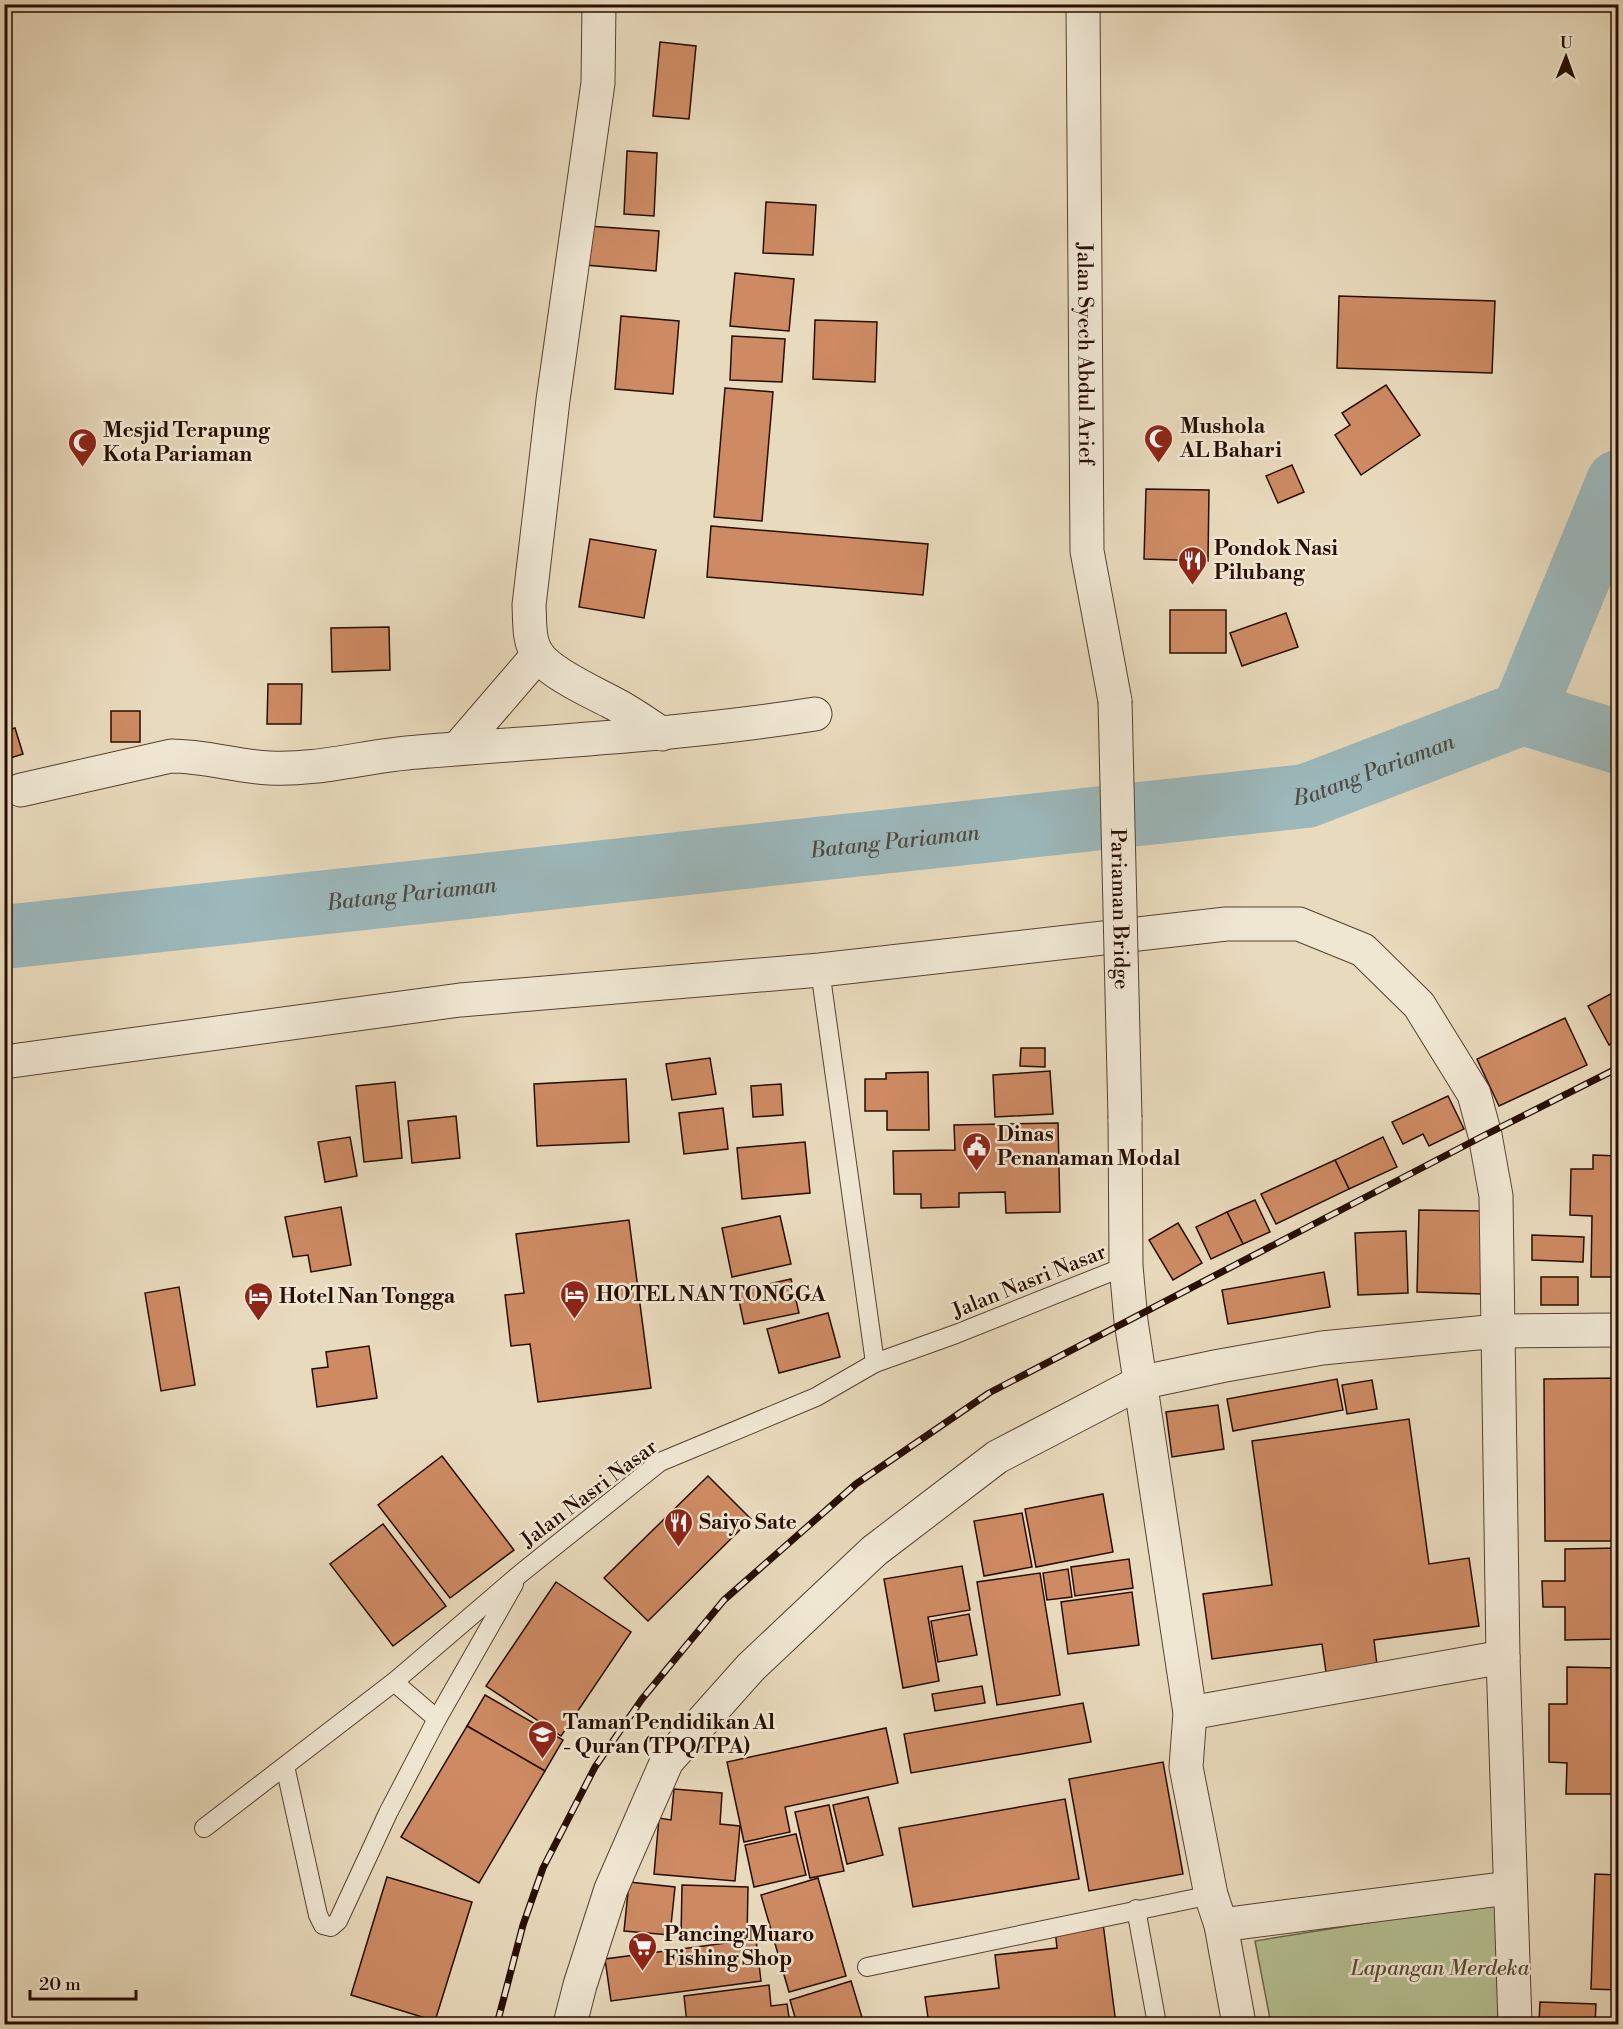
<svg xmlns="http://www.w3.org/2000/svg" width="1623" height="2029" viewBox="0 0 1623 2029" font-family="'Libre Bodoni',serif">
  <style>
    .green { fill: #b4c092; stroke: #6e674a; stroke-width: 1.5 }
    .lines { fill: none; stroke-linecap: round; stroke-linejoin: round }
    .river { stroke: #9cb8bb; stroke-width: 64 }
    .building { fill: #cd8a63; stroke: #270e01; stroke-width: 1.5 }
    .service-casing { stroke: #574130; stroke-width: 20 }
    .minor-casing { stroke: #574130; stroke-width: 35 }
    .tertiary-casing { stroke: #574130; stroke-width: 35 }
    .service { stroke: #f0e7d3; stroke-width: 18 }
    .minor { stroke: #f0e7d3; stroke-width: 33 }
    .tertiary { stroke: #f0e7d3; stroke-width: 33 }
    .rail-casing { stroke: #270e01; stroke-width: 7 }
    .rail { stroke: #f0e7d3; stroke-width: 4.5; stroke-dasharray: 14; stroke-linecap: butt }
    .tertiary-bridge-casing { stroke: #574130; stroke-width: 35; stroke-linecap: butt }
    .tertiary-bridge { stroke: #f0e7d3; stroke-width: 33 }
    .labels { text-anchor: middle; stroke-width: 5; stroke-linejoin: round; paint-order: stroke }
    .street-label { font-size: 21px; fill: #270e01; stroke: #f0e7d3 }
    .poi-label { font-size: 21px; font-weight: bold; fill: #270e01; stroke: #f0e7d3; text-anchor: start }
    .park-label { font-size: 21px; font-style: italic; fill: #584c34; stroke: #f0e7d3 }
    .water-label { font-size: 22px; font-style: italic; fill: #504a42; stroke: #f0e7d3 }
  </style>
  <rect width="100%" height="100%" fill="#e8dabc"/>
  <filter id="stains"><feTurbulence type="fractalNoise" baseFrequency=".00333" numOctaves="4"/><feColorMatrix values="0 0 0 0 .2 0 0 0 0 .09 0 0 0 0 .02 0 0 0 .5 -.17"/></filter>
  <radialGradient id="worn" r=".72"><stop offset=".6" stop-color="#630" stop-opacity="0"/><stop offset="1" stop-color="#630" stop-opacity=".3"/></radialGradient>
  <path class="green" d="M1497,1902L1498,2024H1271L1255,1941Z"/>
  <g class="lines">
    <g class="river">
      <path d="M1523,713L1618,742"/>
      <path id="s1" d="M4,937L1306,796L1523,713L1618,482"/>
    </g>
  </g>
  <g class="building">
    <path d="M660,42L696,46L689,119L653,116Z"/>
    <path d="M627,151L657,153L654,216L624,214Z"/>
    <path d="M766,202L816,205L813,255L763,253Z"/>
    <path d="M588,226L659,231L656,271L585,265Z"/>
    <path d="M735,273L794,279L789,331L730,326Z"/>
    <path d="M1339,296L1495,301L1492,373L1337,368Z"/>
    <path d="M621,316L679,321L673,394L615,389Z"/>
    <path d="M815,320L877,322L875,382L813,379Z"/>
    <path d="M732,336L785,339L782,382L730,380Z"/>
    <path d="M1386,385L1420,435L1361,475L1335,435L1350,425L1342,413Z"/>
    <path d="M725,388L773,392L762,521L714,517Z"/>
    <path d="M1292,465L1304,492L1278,503L1266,476Z"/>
    <path d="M1146,489L1209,490L1208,561L1144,559Z"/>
    <path d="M711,526L928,544L923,595L707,577Z"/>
    <path d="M590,539L656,550L644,618L579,607Z"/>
    <rect x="1170" y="610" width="56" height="43"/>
    <path d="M1286,613L1298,647L1242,666L1230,633Z"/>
    <path d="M389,627L390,670L332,672L331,628Z"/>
    <path d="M268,684H302L301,724H267Z"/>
    <rect x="111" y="711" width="29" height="31"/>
    <path d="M15,728L23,754L4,760V731Z"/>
    <path d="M1618,990V1040L1609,1045L1588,1006Z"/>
    <path d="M1565,1018L1587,1065L1499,1106L1477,1059Z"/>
    <path d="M1021,1048H1045V1067L1020,1066Z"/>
    <path d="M710,1058L716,1094L672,1100L666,1064Z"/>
    <path d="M1050,1071L1053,1114L995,1117L993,1075Z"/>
    <path d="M928,1072L929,1130H887V1111H865V1079H886V1073Z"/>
    <path d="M626,1079L629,1142L537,1146L534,1084Z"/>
    <path d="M395,1082L402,1158L364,1162L356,1086Z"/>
    <path d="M781,1084L783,1115L753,1117L751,1086Z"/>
    <path d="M1448,1096L1464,1129L1429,1146L1423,1134L1403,1144L1392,1122Z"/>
    <path d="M723,1108L728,1149L684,1154L679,1113Z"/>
    <path d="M456,1116L460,1158L412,1163L408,1121Z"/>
    <path d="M1058,1123L1060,1212L1006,1213L1005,1192L959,1193V1207L921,1208V1194H894L893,1151L955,1150L954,1125Z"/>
    <path d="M350,1137L357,1176L325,1182L318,1142Z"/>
    <path d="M1383,1137L1397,1167L1349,1189L1335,1160Z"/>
    <path d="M805,1142L810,1193L742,1199L737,1148Z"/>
    <path d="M1593,1155L1618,1156V1277H1591L1592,1216L1570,1215L1571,1169H1593Z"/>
    <path d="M1335,1160L1349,1189L1276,1224L1261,1194Z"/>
    <path d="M1255,1200L1270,1232L1243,1244L1227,1212Z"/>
    <path d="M341,1207L351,1265L311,1272L308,1255L293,1257L285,1217Z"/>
    <path d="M1419,1210L1485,1211L1483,1294L1417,1292Z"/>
    <path d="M1227,1212L1243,1244L1211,1259L1196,1227Z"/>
    <path d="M780,1216L791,1264L732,1277L722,1228Z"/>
    <path d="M629,1220L651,1388L538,1402L530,1344L511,1346L505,1295L524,1293L516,1234Z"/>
    <path d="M1178,1223L1202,1263L1173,1280L1149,1240Z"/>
    <path d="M1406,1231L1408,1293L1358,1295L1355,1233Z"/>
    <path d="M1532,1235L1584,1237L1583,1262L1532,1260Z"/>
    <path d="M1324,1272L1330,1307L1228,1324L1222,1290Z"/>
    <rect x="1541" y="1277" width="37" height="28"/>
    <path d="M791,1279L799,1313L744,1324L737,1291Z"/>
    <path d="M179,1287L195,1385L161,1391L145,1293Z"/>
    <path d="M828,1313L840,1357L779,1373L767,1329Z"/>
    <path d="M369,1346L377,1398L317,1407L312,1369L328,1367L326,1352Z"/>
    <path d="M1618,1378V1541H1545L1544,1379Z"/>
    <path d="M1337,1379L1343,1410L1233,1431L1227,1399Z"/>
    <path d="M1372,1380L1377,1409L1347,1414L1342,1385Z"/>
    <path d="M1218,1405L1224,1449L1172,1457L1166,1412Z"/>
    <path d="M1409,1419L1429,1564L1469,1558L1479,1626L1374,1640L1377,1665L1326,1672L1322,1644L1212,1659L1203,1594L1272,1585L1252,1441Z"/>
    <path d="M442,1456L514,1550L450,1598L378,1505Z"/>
    <path d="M708,1476L751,1519L648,1621L604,1578Z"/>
    <path d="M1103,1494L1113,1552L1036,1567L1025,1509Z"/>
    <path d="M1022,1513L1032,1567L984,1576L974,1521Z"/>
    <path d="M383,1524L446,1606L393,1646L330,1564Z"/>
    <path d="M1618,1548V1639L1565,1640V1607H1543L1542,1581H1565V1549Z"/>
    <path d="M1129,1559L1133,1588L1075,1596L1071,1567Z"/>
    <path d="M962,1566L970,1610L928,1617L939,1681L903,1688L884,1579Z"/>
    <path d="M1068,1569L1072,1597L1047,1600L1043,1573Z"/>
    <path d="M1040,1573L1060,1695L997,1705L977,1582Z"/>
    <path d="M556,1582L631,1632L561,1736L486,1686Z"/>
    <path d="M1132,1592L1139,1645L1068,1654L1061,1602Z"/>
    <path d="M969,1614L977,1655L938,1662L931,1621Z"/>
    <path d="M1567,1667L1618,1668V1794H1566L1567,1763L1549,1762V1704H1567Z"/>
    <path d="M982,1686L985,1703L935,1711L932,1694Z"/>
    <path d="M485,1695L563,1740L545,1771L467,1726Z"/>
    <path d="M1083,1703L1091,1742L911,1773L904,1734Z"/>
    <path d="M467,1726L545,1771L479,1883L401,1837Z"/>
    <path d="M886,1728L898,1783L785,1807L790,1832L744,1842L727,1762Z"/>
    <path d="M1163,1762L1183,1874L1089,1891L1069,1779Z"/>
    <path d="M674,1789L722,1793L720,1824L740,1826L735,1881L654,1874L659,1818L671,1820Z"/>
    <path d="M868,1797L883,1855L847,1864L833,1805Z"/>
    <path d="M1065,1799L1079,1879L913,1907L899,1828Z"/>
    <path d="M829,1805L844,1871L810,1878L795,1812Z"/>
    <path d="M796,1834L806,1875L754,1887L745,1845Z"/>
    <path d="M1595,1874L1618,1875V1990L1591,1989Z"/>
    <path d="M387,1877L472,1902L435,2021L351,1995Z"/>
    <path d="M818,1878L846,1976L789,1992L761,1895Z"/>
    <path d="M629,1882L675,1887L670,1935L624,1931Z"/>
    <path d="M682,1885L748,1887L747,1939L681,1938Z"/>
    <path d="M1103,1923L1116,2024H929L925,1997L999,1988L995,1955L1057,1948L1055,1929Z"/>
    <path d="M756,1939L761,1981L611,2001L605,1959Z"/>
    <path d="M851,1981L864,2024H797L790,2000Z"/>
    <path d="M769,1985L771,2006L787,2004L790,2024H687L684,1996Z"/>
    <path d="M1540,2002L1596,2004L1595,2024H1539Z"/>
  </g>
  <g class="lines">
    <defs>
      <g id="service">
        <path d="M820,970L875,1363"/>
        <path d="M394,1682L437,1719"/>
        <path d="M285,1766L318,1915L323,1925L331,1927L338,1921L388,1813L437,1719L514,1584"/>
        <path d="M204,1828L394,1682L520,1574L660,1462L816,1397L875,1363L956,1334L1126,1266"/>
        <path d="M1136,1909L1157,2024"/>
        <path d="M867,1967L1211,1895"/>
      </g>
      <g id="minor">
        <path d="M599,4L598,83L553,400L529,605C530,621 528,641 538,655C550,673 592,692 611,702C629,711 646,723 662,734"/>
        <path d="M458,748L538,655"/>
        <path d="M21,790L171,756C204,756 236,766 269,768C318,771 369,755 418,752C550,741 683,735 815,714"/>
        <path d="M4,1062L460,1000L820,970L1226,924H1299L1363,950L1419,1005L1474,1094L1485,1135L1496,1196L1498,1331"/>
        <path d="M1190,1713L1503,1657"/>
        <path d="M1221,1925L1509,1888"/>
      </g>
      <g id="tertiary">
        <path id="s2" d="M1083,4L1087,551L1115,701"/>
        <path d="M1125,1118L1126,1266L1131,1321L1190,1713L1186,1767L1211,1895L1221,1925L1239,2024"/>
        <path d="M1498,1331L1503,1657L1515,2024"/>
        <path d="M570,2024L580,1985L611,1889L667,1761L751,1667L874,1551L997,1457L1139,1383L1220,1366L1322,1348L1498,1331L1618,1330"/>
      </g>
    </defs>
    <use href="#service" class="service-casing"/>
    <use href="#minor" class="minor-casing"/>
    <use href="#tertiary" class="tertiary-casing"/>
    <use href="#service" class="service"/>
    <use href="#minor" class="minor"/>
    <use href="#tertiary" class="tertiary"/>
    <defs>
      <path id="rail" d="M497,2024L523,1925L543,1868L595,1767L642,1699L724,1600L856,1484L989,1393L1485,1135L1618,1068"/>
    </defs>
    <use href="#rail" class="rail-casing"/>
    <use href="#rail" class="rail"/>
    <defs>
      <g id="tertiary-bridge">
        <path id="s3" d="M1115,701L1125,1118"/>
      </g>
    </defs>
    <use href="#tertiary-bridge" class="tertiary-bridge-casing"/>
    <use href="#tertiary-bridge" class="tertiary-bridge"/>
  </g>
  <defs>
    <symbol id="mosque-pin" viewBox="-11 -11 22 30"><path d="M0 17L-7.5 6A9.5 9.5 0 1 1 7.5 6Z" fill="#8f2418" stroke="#f0e7d3"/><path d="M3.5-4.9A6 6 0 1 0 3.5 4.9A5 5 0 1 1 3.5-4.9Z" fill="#fff"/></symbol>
    <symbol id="restaurant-pin" viewBox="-11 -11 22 30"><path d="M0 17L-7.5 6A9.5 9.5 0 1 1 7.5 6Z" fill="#8f2418" stroke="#f0e7d3"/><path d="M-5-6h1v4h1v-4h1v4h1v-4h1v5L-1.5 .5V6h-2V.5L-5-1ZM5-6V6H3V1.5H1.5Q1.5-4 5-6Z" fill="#fff"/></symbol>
    <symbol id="civic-pin" viewBox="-11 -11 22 30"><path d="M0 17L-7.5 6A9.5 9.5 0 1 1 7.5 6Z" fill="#8f2418" stroke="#f0e7d3"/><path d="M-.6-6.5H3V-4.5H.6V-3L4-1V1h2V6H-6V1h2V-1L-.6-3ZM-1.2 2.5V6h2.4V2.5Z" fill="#fff"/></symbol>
    <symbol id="hotel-pin" viewBox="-11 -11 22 30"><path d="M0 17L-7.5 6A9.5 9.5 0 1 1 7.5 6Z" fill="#8f2418" stroke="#f0e7d3"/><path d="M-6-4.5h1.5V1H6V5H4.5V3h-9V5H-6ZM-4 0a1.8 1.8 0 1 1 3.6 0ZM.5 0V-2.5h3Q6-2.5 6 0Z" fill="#fff"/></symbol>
    <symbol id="school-pin" viewBox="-11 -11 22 30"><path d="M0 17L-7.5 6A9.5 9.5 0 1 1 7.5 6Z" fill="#8f2418" stroke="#f0e7d3"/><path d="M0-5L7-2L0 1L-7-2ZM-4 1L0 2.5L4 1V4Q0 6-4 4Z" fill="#fff"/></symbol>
    <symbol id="supermarket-pin" viewBox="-11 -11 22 30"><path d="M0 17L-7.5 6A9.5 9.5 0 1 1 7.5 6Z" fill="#8f2418" stroke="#f0e7d3"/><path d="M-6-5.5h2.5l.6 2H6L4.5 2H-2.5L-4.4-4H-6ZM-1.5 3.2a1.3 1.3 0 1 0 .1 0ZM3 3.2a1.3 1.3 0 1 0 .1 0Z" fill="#fff"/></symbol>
  </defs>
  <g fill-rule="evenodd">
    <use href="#mosque-pin" x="1142" y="422" width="33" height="45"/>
    <use href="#mosque-pin" x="66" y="426" width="33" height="45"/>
    <use href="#restaurant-pin" x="1176" y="544" width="33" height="45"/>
    <use href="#civic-pin" x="960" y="1130" width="33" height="45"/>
    <use href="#hotel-pin" x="558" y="1278" width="33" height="45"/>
    <use href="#hotel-pin" x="242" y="1280" width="33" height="45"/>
    <use href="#restaurant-pin" x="662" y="1506" width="33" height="45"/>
    <use href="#school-pin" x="526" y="1718" width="33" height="45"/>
    <use href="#supermarket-pin" x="626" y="1930" width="33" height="45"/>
  </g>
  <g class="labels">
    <g class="street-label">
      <text dy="7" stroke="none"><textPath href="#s2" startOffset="350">Jalan Syech Abdul Arief</textPath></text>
      <text dy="7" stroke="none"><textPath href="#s3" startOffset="208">Pariaman Bridge</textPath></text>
      <text transform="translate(1029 1281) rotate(-22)" y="7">Jalan Nasri Nasar</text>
      <text transform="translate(589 1493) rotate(-37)" y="7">Jalan Nasri Nasar</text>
    </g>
    <g class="poi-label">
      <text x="1180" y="433">Mushola<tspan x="1180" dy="24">AL Bahari</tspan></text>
      <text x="103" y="437">Mesjid Terapung<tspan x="103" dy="24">Kota Pariaman</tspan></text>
      <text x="1214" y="555">Pondok Nasi<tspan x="1214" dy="24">Pilubang</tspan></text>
      <text x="997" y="1141">Dinas<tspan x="997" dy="24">Penanaman Modal</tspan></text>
      <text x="596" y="1301">HOTEL NAN TONGGA</text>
      <text x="279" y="1303">Hotel Nan Tongga</text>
      <text x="699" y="1529">Saiyo Sate</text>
      <text x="563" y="1729">Taman Pendidikan Al<tspan x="563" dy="24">- Quran (TPQ/TPA)</tspan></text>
      <text x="664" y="1941">Pancing Muaro<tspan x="664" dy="24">Fishing Shop</tspan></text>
    </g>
    <g class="park-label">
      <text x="1440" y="1975">Lapangan Merdeka</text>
    </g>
    <g class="water-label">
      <text dy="8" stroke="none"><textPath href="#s1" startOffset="1382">Batang Pariaman</textPath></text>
      <text dy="8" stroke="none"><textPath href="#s1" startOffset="896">Batang Pariaman</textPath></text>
      <text dy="8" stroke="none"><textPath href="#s1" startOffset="410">Batang Pariaman</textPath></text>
    </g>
  </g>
  <rect width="1623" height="2029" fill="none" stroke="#e8dabc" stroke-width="24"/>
  <rect x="6" y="6" width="1611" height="2017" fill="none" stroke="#270e01" stroke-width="3"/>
  <rect x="12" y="12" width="1599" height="2005" fill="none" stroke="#270e01" stroke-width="1.5"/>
  <g transform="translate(1566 57) rotate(1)" stroke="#f0e7d3" stroke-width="4.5" paint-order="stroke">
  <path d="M0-4.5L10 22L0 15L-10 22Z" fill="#270e01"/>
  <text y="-9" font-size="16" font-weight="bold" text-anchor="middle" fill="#270e01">U</text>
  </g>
  <path d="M30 1990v9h106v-9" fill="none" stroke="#270e01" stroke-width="3"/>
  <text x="39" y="1990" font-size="18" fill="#270e01" stroke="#f0e7d3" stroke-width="4.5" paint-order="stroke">20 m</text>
  <rect width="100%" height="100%" filter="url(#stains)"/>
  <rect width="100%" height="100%" fill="url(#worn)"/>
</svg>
